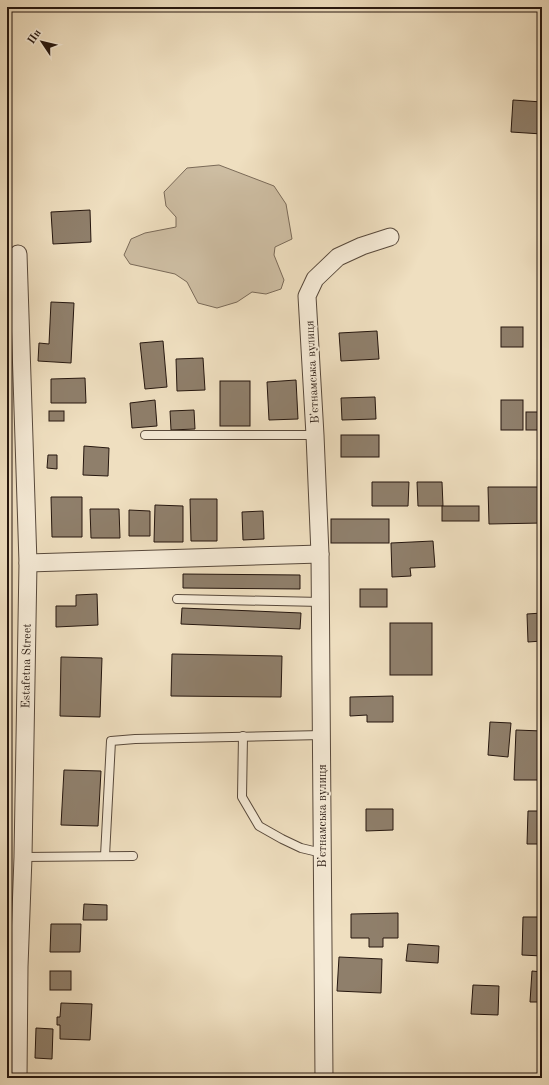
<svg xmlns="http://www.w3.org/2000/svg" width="549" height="1085" viewBox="0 0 549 1085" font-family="'Old Standard TT',serif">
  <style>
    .green { fill: #cdbda2; stroke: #7a6a58 }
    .building { fill: #8f7f6b; stroke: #26170f }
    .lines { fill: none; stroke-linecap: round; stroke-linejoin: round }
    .lane-casing { stroke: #58493b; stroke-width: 10 }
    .street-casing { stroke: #58493b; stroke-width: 19 }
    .lane { stroke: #f5ead6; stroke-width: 8 }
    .street { stroke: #f5ead6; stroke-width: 17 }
    .labels { text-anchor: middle; stroke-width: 4; stroke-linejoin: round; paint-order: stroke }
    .street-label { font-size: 12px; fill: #26170f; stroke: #f5ead6 }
  </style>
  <rect width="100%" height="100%" fill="#efdfc0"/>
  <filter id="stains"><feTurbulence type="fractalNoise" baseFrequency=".005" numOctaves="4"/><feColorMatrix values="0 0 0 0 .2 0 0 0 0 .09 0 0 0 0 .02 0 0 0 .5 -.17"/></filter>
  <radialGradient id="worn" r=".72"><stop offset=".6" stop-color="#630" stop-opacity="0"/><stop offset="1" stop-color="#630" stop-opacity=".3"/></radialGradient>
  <path class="green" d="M219,165L274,186L286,204L292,239L275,247L274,255L284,280L281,289L266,294L252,292L237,302L217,308L198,303L187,282L175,274L130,264L124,255L131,239L145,233L176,227V217L166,206L164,192L187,168Z"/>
  <g class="building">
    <path d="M513,100L542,102V134L511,132Z"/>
    <path d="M90,210L91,242L53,244L51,212Z"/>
    <path d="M51,302L74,303L71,363L38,361L39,343L49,344Z"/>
    <rect x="501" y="327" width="22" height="20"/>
    <path d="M377,331L379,359L341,361L339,333Z"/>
    <path d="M163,341L167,387L145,389L140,343Z"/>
    <path d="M203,358L205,390L177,391L176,359Z"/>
    <path d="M85,378L86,403H51V379Z"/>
    <path d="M296,380L298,419L269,420L267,382Z"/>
    <rect x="220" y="381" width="30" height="45"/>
    <path d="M375,397L376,419L342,420L341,398Z"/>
    <path d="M155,400L157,426L132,428L130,403Z"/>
    <rect x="501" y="400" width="22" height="30"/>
    <path d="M194,410L195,429L171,430L170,411Z"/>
    <rect x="49" y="411" width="15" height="10"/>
    <rect x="526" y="412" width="16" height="18"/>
    <rect x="341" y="435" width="38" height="22"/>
    <path d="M84,446L109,448L108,476L83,475Z"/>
    <path d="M48,455H57V469L47,468Z"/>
    <path d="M372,482H409L408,506H372Z"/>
    <path d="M417,482H442L443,506H418Z"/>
    <path d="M488,487H542V523L489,524Z"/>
    <path d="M51,497H82V537H52Z"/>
    <path d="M190,499H217V541H191Z"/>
    <path d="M155,505L183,506V542H154Z"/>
    <rect x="442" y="506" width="37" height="15"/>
    <path d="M90,509H119L120,538H91Z"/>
    <path d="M129,510L150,511V536H129Z"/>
    <path d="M263,511L264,539L243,540L242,512Z"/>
    <rect x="331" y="519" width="58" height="24"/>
    <path d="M433,541L435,567L410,568L411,576L392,577L391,543Z"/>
    <path d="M183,574L300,575V589L183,588Z"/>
    <rect x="360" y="589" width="27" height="18"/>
    <path d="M97,594L98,625L56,627V606H76V595Z"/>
    <path d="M182,608L301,613L300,629L181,624Z"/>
    <path d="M542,613V641L528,642L527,614Z"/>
    <rect x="390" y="623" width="42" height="52"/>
    <path d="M172,654L282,656L281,697L171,696Z"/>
    <path d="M61,657L102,658L100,717L60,716Z"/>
    <path d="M393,696V722H367V715L350,716V697Z"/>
    <path d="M490,722L511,723L508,757L488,755Z"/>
    <path d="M516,730L542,731V780H514Z"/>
    <path d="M64,770L101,771L98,826L61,825Z"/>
    <path d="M366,809H393V830L366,831Z"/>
    <path d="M528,811H542V844H527Z"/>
    <path d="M84,904L107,905V920H83Z"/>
    <path d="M398,913V938H383V947H369V938H351V914Z"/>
    <path d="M523,917H542V956L522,955Z"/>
    <path d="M51,924H81L80,952H50Z"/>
    <path d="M408,944L439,946L438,963L406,961Z"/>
    <path d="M339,957L382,959L381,993L337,991Z"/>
    <rect x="50" y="971" width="21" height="19"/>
    <path d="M532,971L542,972V1002H530Z"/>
    <path d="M473,985L499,986L498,1015L471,1014Z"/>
    <path d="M61,1003L92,1004L90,1040L60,1039V1025H57V1017H60Z"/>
    <path d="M36,1028L53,1029L52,1059L35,1058Z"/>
  </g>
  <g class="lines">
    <defs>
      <g id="lane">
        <path d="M145,435H315"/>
        <path d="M177,599L321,602"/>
        <path d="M243,736L242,797L259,826L282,839L301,848L322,853"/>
        <path d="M105,856L111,741L135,739L322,735"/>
        <path d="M23,857L133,856"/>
      </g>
      <g id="street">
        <path d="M18,254L28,563L23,857L19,967L18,1078"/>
        <path d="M28,563L320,554"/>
        <path d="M324,1078L320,554L315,435L307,296L315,279L338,257L362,246L390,237"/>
      </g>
    </defs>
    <use href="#lane" class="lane-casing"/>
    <use href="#street" class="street-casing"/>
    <use href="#lane" class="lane"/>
    <use href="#street" class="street"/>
  </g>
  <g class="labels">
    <g class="street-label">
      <text transform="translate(312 372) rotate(-93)" y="4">Вʼєтнамська вулиця</text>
      <text transform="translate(26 666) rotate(-89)" y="4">Estafetna Street</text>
      <text transform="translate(322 816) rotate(-90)" y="4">Вʼєтнамська вулиця</text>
    </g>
  </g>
  <rect width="549" height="1085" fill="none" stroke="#efdfc0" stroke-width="24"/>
  <rect x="8" y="8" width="533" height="1069" fill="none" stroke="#26170f" stroke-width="2"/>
  <rect x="12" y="12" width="525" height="1061" fill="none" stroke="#26170f"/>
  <g transform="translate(42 42) rotate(305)" stroke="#f5ead6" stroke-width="3" paint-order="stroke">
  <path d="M0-3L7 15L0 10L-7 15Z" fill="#26170f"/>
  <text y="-6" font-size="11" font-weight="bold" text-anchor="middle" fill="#26170f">Пн</text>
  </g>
  <rect width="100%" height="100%" filter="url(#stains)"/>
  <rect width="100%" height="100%" fill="url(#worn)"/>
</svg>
